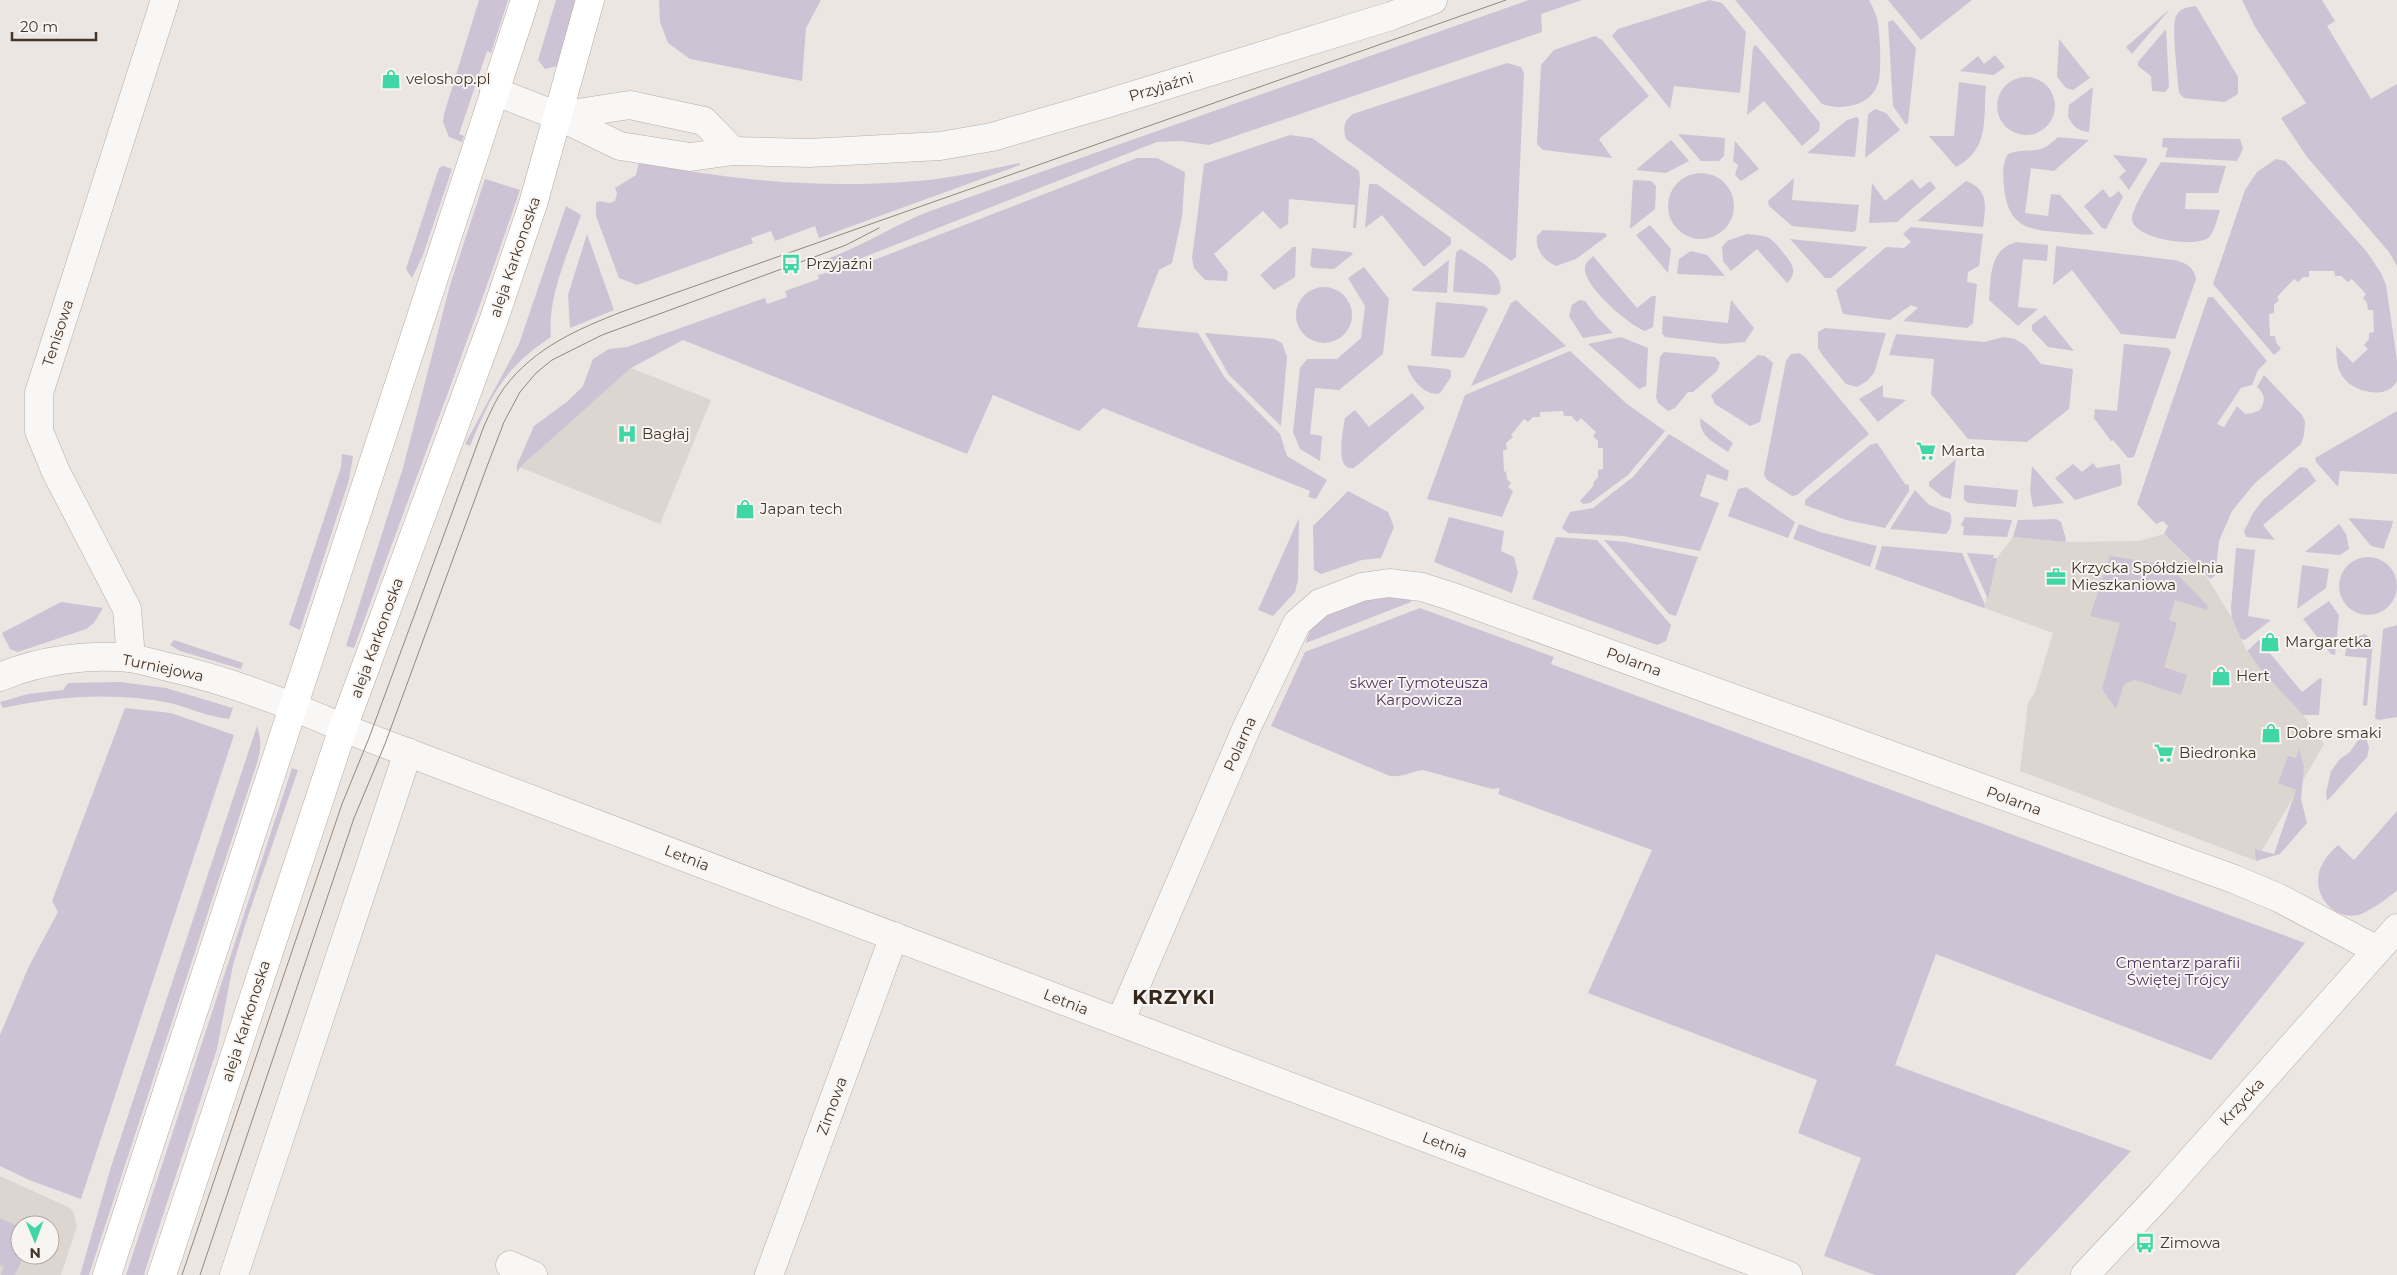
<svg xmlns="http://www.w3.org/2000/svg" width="2397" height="1275" viewBox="0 0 2397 1275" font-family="Montserrat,sans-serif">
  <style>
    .built { fill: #ddd5d0; fill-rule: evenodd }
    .green { fill: #cdc3d5 }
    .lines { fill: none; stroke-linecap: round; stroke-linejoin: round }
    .minor-casing { stroke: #b6aea7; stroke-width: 29 }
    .major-casing { stroke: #b8aaa0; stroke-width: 29 }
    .minor { stroke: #f9f7f5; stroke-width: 28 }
    .major { stroke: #fff; stroke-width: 28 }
    .tram { stroke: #96877a; stroke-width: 1 }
    .labels { text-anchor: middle; stroke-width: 4; stroke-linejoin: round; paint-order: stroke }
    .poi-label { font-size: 15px; fill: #443629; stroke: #f8f4f2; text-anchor: start }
    .street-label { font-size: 15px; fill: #443629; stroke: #f8f4f2 }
    .park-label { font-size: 15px; fill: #513561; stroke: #f8f4f2 }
    .district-label { font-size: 20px; font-weight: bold; letter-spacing: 1px; fill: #35281b; stroke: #f8f4f2 }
  </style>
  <rect width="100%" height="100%" fill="#ebe6e2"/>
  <g class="built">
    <path d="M631,368L711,400L660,524L519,467Z"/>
    <path d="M2164,534L2208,579L2232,618L2247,652L2260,669L2303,715L2324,744L2256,861L2020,771L2028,703L2035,692L2053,633L1984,608L1997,558L2013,537L2065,542L2139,541Z"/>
    <path d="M0,1176L68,1207L73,1211L77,1226L61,1275H0ZM20,1225H50V1255H20Z"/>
  </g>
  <g class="green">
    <path d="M479,0H508L491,53L487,51L459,134L464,136L462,142L449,137L443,122L444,114Z"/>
    <path d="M556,0H576L557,66L545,69L538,60Z"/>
    <path d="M659,0H821L806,28L802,81L690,59L668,43L660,22Z"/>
    <path d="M1529,0H1582L1541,14L1542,32L1209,145L1180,141L1157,142L859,259L828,264L827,259C863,246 894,225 930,211Z"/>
    <path d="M1710,0L1722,3L1746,32L1740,93L1674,86L1670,109L1612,36L1618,29Z"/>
    <path d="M1735,0H1869C1872,6 1875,12 1877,18C1880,31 1882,72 1878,84C1870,106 1842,111 1822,104Z"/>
    <path d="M1888,0H1972L1921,40Z"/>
    <path d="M2242,0H2322L2335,21L2327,26L2371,99L2397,84V266L2389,252L2307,157L2281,118L2306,103L2255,27Z"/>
    <path d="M2196,6L2238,77V94L2225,102L2184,98L2179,93C2178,78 2171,27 2176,16C2180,8 2188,7 2196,6Z"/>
    <path d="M2170,9L2132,54L2126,47Z"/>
    <path d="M1893,20L1916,48L1908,123L1906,125L1893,106L1888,22Z"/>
    <path d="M2166,29L2169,87L2165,92L2152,91L2151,76L2138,66V62Z"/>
    <path d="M1595,36L1602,40L1649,96L1599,139L1612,158L1543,150L1537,144L1541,65L1554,50Z"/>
    <path d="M2059,39L2090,78L2073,90L2066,88L2057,77Z"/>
    <path d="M1756,45L1820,123L1819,131L1802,146L1764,101L1747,115L1753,47Z"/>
    <path d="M1995,55L2005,67L1994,75L1960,71L1978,56L1984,64Z"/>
    <path d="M1507,63L1521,67L1524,73L1516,257L1511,261L1346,139C1343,128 1343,121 1353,114Z"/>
    <circle cx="2026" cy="106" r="29"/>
    <path d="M1959,82L1986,86C1983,119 1990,149 1956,167L1929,136H1954Z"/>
    <path d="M2093,87L2089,132C2078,131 2074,127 2068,117L2069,105Z"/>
    <path d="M1875,109L1886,113L1900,130L1865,158L1868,114Z"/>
    <path d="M1857,117L1859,120L1855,157L1807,153L1847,120Z"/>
    <path d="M1678,134L1725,138L1724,156L1719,161H1701Z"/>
    <path d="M1290,135L1312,138L1359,171L1360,181L1356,228H1353L1355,205L1289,199L1288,224L1280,229L1263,211L1214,254L1228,272L1227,281L1205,280L1194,268L1192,258L1204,164Z"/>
    <path d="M2058,137L2089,140L2054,171L2031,168L2025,213L2048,216L2051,194L2060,195L2094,234C2083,236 2071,233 2059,232C2025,230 2008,225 2004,187C2003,176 2002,164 2008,154C2031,146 2037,158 2058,137Z"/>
    <path d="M2163,138L2240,139L2243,149L2237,161L2165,157L2168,148L2162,147Z"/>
    <path d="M1671,140L1689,161L1666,173L1636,170Z"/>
    <path d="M1735,141L1759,169L1741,181L1735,175L1738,165L1733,161Z"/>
    <path d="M2113,155L2147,158V161L2129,190L2119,177L2126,171Z"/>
    <path d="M1137,158H1157L1185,172L1182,217L1172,263L1159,270L1137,327L1198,333L1225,378L1280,434L1287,456L1327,480L1316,499L1308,497L1310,491L1103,408L1079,431L993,395L967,454L683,340L631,368L520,467L517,473V465L534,426L568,401L583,386L593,359L609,349L627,347L765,298L767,304L787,297L785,291L819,279L818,275L861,265Z"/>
    <path d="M2276,159L2285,161L2290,166L2367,252L2381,273L2386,285L2390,312L2397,361V381C2387,401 2353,392 2343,377C2336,368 2337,357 2336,346L2353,363L2368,349L2364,345L2369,339V333L2374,332L2373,310H2368L2367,303L2363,298L2366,294L2352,279L2348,282L2341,276H2335L2334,271H2309V277H2303L2298,282L2294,279L2277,297L2279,300L2274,305V313L2269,314L2270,336H2275L2276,342L2281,349L2274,355L2213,284L2245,190L2257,172Z"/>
    <path d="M639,162C732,181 824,189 918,181C952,178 986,170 1019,163L1020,165L819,238L815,226L775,241L771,231L751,238L753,243L637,285L619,278L596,216V203L599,201L610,203L615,201L617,193L615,188L636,175Z"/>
    <path d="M2161,162L2226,166L2218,193H2186L2185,209L2220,210C2217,218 2215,232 2208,238C2195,248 2135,239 2132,220C2130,210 2155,172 2161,162Z"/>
    <path d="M443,166L452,169L423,255L412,278L406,269L439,168Z"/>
    <circle cx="1701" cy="206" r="33"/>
    <path d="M1794,178L1792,200L1859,205L1856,230L1853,232L1792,226L1769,206L1768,201Z"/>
    <path d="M485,179L520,190C468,344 409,495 354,648L346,646L403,468L450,285Z"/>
    <path d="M1912,179L1920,189L1930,181L1936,188L1897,222L1869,223L1872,183L1885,201Z"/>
    <path d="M1633,180L1651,181L1656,186L1655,209L1630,229Z"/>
    <path d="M1966,181C1989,189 1986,207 1983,227L1917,221Z"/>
    <path d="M1369,184H1377L1451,238V244L1424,267L1382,215L1365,228Z"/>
    <path d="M2103,189L2110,198L2119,191L2123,197L2106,229L2102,228L2084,206Z"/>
    <path d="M566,206L581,215C568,254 547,297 551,337C504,368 491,395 470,446L465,444L519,344Z"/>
    <path d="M1650,225L1671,249L1668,273L1636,235Z"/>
    <path d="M1911,227L1983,234L1979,266L1968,272L1967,282L1977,284L1973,323L1967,328L1903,321L1918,308L1911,305L1890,320L1843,314L1836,290L1886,247L1904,248L1911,242L1903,234Z"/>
    <path d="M1543,230L1605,233L1607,236L1576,259L1556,266C1544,261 1535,249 1537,236Z"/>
    <path d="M587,234L614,310L570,328L568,295Z"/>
    <path d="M1747,234C1754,235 1760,235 1767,237C1773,240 1777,245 1781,250C1790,261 1800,271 1787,283L1757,249L1731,271L1723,261L1722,247L1727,241Z"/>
    <path d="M1790,239L1868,247L1831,278H1825Z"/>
    <path d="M2017,242L2048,245L2047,261L2023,259L2018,307L2038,309L2018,326L1989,300C1991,276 1989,249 2017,242Z"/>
    <path d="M2056,246L2174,260C2185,262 2194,267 2196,279L2175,339L2121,334L2072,270L2053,285Z"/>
    <path d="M1293,247H1296L1295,277L1274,290L1260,275Z"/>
    <path d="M1312,248L1351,252L1353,254L1334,269L1313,268L1310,265Z"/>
    <path d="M1461,249C1475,259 1505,272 1500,293L1496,295L1453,292L1456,252Z"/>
    <path d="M1691,251L1707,255L1725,276L1677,274L1679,259Z"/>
    <path d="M1593,256L1637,308L1652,296H1656L1653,327L1645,331C1629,325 1583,286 1585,268C1585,262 1590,260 1593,256Z"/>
    <path d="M1449,260L1447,293L1413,291L1412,289Z"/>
    <path d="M1364,267L1389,299L1383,354L1339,390L1315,388L1310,434L1322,436L1320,461L1300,449L1293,432L1300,368L1307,359H1337L1361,338L1365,306L1348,278Z"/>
    <circle cx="1324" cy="315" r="28"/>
    <path d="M2208,297H2213L2267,361L2258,370L2252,385L2241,388L2217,424L2224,427L2237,406L2245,414L2253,413L2260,410C2266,401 2265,394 2257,387L2264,375L2302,415L2305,421L2304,435L2301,444L2255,483L2232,511L2219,541L2215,576L2210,579L2164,534L2168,526L2163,521L2156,524L2137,504Z"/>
    <path d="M1516,300L1566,346L1471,386L1511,303Z"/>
    <path d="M1579,300L1585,301L1597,317L1613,333L1583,338L1569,316L1572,305Z"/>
    <path d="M1731,300L1754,328L1745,342L1723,344L1665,337L1662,333L1663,316L1728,323Z"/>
    <path d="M1436,302L1483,306L1488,309L1465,356L1462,358L1431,356Z"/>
    <path d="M2045,315L2074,351L2048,347L2032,330V325Z"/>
    <path d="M1825,328L1886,333L1874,373L1867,381L1857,387L1846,384L1823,356L1818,348V332Z"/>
    <path d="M1205,333L1274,339L1282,343L1287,357L1281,426L1229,375Z"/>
    <path d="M1896,334L1984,342L2003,337L2015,339L2026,346L2041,364L2073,369L2069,409L2027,442L1968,439L1931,394L1934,359L1889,355Z"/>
    <path d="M1621,337L1648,348L1646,386L1639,389L1588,344Z"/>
    <path d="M2124,344L2168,348L2171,352L2134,457L2128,458L2113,440L2111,441L2094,418L2095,409L2117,411Z"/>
    <path d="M1570,351L1627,404L1665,431L1628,475L1590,503L1583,504L1580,501L1594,485L1593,483L1598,477V470L1603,469V448H1598V441L1593,436L1596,432L1581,418L1577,422L1571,416H1564L1563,411L1540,412V417H1533L1528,422L1524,419L1511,435L1513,437L1506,443L1507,450H1503L1504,472L1506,471L1507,479L1511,483L1508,487L1513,491L1502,517L1427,499L1465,395Z"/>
    <path d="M1664,352L1715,357L1720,363L1717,371L1693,392H1688L1675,408L1668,411L1658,403L1656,397L1660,357Z"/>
    <path d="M1799,353L1805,357L1869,434L1797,495L1792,496L1767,480L1764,474L1786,361L1791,354Z"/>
    <path d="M1758,355L1765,356L1773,363L1760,422L1750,426L1715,404L1711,395Z"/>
    <path d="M1407,365L1448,369L1451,371V377L1440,393C1426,398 1410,378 1407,365Z"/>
    <path d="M1883,385V397L1906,400L1878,422L1859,399Z"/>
    <path d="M1412,393L1425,408L1354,468C1334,472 1343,430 1345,418L1355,410L1369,427Z"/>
    <path d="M2397,411V474L2340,471L2338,487L2316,462L2315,458Z"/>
    <path d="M1700,418L1733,443L1728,452C1713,441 1700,438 1700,418Z"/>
    <path d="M1669,434L1729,471L1727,481L1707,474L1700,496L1719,503L1700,551L1623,536L1568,533L1562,528L1570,512L1593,508L1633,477Z"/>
    <path d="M1877,443L1905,484L1909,485V491L1885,528L1846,520L1805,505V500L1870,445Z"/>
    <path d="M342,454L353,456L349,480L300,630L289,625L341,467Z"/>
    <path d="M1956,459L1951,499L1943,497L1929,486V482Z"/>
    <path d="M2093,463L2097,468L2120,464L2122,483L2120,486L2075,500L2055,478L2073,464L2082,472Z"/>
    <path d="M2032,466L2064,503L2033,507L2030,491Z"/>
    <path d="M2300,467L2307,468L2316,481L2263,525L2275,540L2246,537L2244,531L2253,513L2263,500Z"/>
    <path d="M1964,485L2018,490L2016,507L1969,503L1964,500Z"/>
    <path d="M1746,487L1795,522L1788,538L1728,516L1738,489Z"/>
    <path d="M1915,490L1929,505L1950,513C1953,521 1951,528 1946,534L1890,529Z"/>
    <path d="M1348,491L1388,512L1394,527L1381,558L1362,560L1321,574L1314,570L1313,526Z"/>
    <path d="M1449,517L1504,531L1501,551L1514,557L1518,573L1512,593L1434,562Z"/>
    <path d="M1965,517L2012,520L2007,537L1963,535L1964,527L1961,525Z"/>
    <path d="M1299,518L1298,580L1295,592L1273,616L1258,610Z"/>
    <path d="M2348,518L2393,521C2391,532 2386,539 2384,549L2371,546Z"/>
    <path d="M2056,519L2061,522L2066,539L2065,542L2013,537L2018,520Z"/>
    <path d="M1799,524L1820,532L1877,546L1870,567L1793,539Z"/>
    <path d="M2339,524L2346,534L2349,549L2340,555L2305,552Z"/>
    <path d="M1556,537L1597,540L1671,625L1666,641L1657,645L1532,599Z"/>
    <path d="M1604,540L1626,542L1698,557L1676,616L1669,614Z"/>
    <path d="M1882,546L1962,553L1985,605L1984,608L1875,569Z"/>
    <path d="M2236,548L2255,550L2248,616L2271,620L2245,640L2241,639L2232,618L2231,608Z"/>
    <path d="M1967,553L1994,555L1993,558H1997L1988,599Z"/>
    <path d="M2110,556L2168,565L2208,606L2207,610L2175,600L2169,620L2177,623L2164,667L2187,675L2181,695L2135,680L2124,684L2116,709L2102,689L2120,623L2090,616Z"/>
    <circle cx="2368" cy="586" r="29"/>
    <path d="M2302,565L2329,569L2326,588L2297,609Z"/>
    <path d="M1383,596L1411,598V602L1306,643C1311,610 1357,602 1383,596Z"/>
    <path d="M2329,601L2339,615L2335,655L2331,654L2303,619Z"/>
    <path d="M61,602L103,608L94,623L86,629L18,652L10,649L2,633Z"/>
    <path d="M1420,608L1554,657L1551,664L2305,943L2211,1060L1936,954L1895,1065L2131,1151L2015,1275H1875L1824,1256L1861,1158L1798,1133L1817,1080L1588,993L1652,850L1498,794L1500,788L1492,789L1423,770C1408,772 1406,777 1390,776L1271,726L1305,652Z"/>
    <path d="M2397,625V717L2378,720L2375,718L2383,629Z"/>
    <path d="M2365,634L2373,641L2367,706L2363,705L2367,658L2345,656L2347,640Z"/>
    <path d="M174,640L243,663L241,669L180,651L170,645Z"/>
    <path d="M2259,640L2302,692L2320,678L2322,679L2319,715H2303L2260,669L2247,651Z"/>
    <path d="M120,682L166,688L233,708L229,719C209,717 190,708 170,703C114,692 58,696 3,708L0,702L28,694L63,690L68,683Z"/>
    <path d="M125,708L171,713L234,735L81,1199L29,1180L0,1166V1035L29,966L58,912L52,901Z"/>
    <path d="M257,726C262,741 261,751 256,766L89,1275H80L111,1167Z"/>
    <path d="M2361,736L2366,737L2369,748L2367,757L2327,801L2326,793L2331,771L2340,759L2350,752Z"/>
    <path d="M2299,749L2304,767L2301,799L2307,823L2280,854L2256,861L2255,849L2274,854L2296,790L2278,783L2288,756L2296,758Z"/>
    <path d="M292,768L298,770L246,922L233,965L217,1049L151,1252L144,1275H126Z"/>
    <path d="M2397,811V890C2390,897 2367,913 2358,915C2329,921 2308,887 2323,863C2326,856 2333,850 2338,845L2354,860Z"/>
    <path d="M0,1218L20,1227V1255H24L15,1275H1L4,1267L0,1265Z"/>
  </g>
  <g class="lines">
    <defs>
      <g id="minor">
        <path d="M494,91L558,116L620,146L690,157L733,151L809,153L940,146L992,137L1102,105L1391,16L1433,0"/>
        <path d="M558,116L630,105L704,121L733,151"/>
        <path d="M131,658L127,609L56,472L39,431V393L165,0"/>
        <path d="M0,677C40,660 87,654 130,658C143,660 156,664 168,667C228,680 287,703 343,728L1788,1275"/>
        <path d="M1120,1022L1247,727L1297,623L1320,603L1362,587L1389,583L1422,587L1450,596L2234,879L2279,898L2377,950"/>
        <path d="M510,1265L533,1275"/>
        <path d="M234,1275L408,752"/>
        <path d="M769,1275L894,936"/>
        <path d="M2085,1275L2161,1194L2397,928"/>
      </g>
      <g id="major">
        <path d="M107,1275L525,0"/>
        <path d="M162,1275L343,728L494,319L533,204L590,0"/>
      </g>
    </defs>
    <use href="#minor" class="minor-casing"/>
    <use href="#major" class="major-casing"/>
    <use href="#minor" class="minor"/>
    <use href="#major" class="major"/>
    <g class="tram">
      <path d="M182,1275L342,804L369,738L484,426C490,413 496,399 504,388C535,347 578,329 624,311L1506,0"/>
      <path d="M200,1275L354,818L385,744L486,469L504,422L520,392L536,373L552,360L602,335L817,256L846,245L879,228"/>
    </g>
  </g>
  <defs>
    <symbol id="shop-bare" viewBox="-9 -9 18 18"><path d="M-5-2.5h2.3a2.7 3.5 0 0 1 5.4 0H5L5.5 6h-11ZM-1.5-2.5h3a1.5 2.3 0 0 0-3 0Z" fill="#41d6a6" stroke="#f8f4f2" stroke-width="2.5" paint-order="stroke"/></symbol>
    <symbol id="bus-bare" viewBox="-9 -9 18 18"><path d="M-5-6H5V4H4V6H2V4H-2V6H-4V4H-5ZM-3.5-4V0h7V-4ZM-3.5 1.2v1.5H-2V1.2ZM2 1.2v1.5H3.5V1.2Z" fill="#41d6a6" stroke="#f8f4f2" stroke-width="2.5" paint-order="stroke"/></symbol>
    <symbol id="hospital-bare" viewBox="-9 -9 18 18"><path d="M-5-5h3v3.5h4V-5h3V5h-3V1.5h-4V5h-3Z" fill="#41d6a6" stroke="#f8f4f2" stroke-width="2.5" paint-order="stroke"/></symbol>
    <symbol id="supermarket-bare" viewBox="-9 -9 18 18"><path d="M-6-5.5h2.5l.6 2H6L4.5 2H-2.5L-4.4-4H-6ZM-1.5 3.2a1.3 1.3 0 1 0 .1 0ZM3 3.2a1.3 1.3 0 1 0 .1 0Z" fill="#41d6a6" stroke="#f8f4f2" stroke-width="2.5" paint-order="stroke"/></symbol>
    <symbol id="office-bare" viewBox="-9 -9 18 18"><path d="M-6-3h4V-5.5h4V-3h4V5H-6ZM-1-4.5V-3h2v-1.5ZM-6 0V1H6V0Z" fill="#41d6a6" stroke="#f8f4f2" stroke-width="2.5" paint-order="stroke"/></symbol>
  </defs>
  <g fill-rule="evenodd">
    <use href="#shop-bare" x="377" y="65" width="28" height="28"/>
    <use href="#bus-bare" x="777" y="250" width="28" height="28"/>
    <use href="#hospital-bare" x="613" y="420" width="28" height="28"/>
    <use href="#supermarket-bare" x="1912" y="437" width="28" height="28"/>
    <use href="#shop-bare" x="731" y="495" width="28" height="28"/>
    <use href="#office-bare" x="2042" y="563" width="28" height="28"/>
    <use href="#shop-bare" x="2256" y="628" width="28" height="28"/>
    <use href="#shop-bare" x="2207" y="662" width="28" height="28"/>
    <use href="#shop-bare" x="2257" y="719" width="28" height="28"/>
    <use href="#supermarket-bare" x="2150" y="739" width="28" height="28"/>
    <use href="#bus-bare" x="2131" y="1229" width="28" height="28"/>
  </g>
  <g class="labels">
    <g class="poi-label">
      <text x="406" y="84">veloshop.pl</text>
      <text x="806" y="269">Przyjaźni</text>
      <text x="642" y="439">Bagłaj</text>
      <text x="1941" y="456">Marta</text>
      <text x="760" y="514">Japan tech</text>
      <text x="2071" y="573">Krzycka Spółdzielnia<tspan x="2071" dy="17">Mieszkaniowa</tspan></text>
      <text x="2285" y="647">Margaretka</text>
      <text x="2236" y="681">Hert</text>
      <text x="2286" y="738">Dobre smaki</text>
      <text x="2179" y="758">Biedronka</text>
      <text x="2160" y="1248">Zimowa</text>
    </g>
    <g class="street-label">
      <text transform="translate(1161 87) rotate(-17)" y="5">Przyjaźni</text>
      <text transform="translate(515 257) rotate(-71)" y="5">aleja Karkonoska</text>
      <text transform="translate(58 333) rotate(-72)" y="5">Tenisowa</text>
      <text transform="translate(377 638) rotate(-70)" y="5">aleja Karkonoska</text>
      <text transform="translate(1634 662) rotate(20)" y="5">Polarna</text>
      <text transform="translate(163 668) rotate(12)" y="5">Turniejowa</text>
      <text transform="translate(1240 744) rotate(-66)" y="5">Polarna</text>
      <text transform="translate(2014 801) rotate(20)" y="5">Polarna</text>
      <text transform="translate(687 858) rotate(21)" y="5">Letnia</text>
      <text transform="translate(1066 1002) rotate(21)" y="5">Letnia</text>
      <text transform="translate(246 1021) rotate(-72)" y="5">aleja Karkonoska</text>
      <text transform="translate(2242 1102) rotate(-48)" y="5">Krzycka</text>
      <text transform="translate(832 1106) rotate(-70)" y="5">Zimowa</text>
      <text transform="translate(1445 1145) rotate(21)" y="5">Letnia</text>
    </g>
    <g class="park-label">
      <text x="1419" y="688">skwer Tymoteusza<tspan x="1419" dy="17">Karpowicza</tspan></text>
      <text x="2178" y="968">Cmentarz parafii<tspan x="2178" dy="17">Świętej Trójcy</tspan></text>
    </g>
    <g class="district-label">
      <text x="1174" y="1004">KRZYKI</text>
    </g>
  </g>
  <g transform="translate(35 1240) rotate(179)"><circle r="24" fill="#f8f4f2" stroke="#b0a8a2"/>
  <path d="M0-4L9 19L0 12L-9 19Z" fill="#41d6a6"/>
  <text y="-8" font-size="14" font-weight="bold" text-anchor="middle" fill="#443629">N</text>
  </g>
  <path d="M12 32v8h84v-8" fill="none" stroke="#443629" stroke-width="2.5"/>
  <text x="20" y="32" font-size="15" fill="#443629" stroke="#f8f4f2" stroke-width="4" paint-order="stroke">20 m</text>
</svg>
